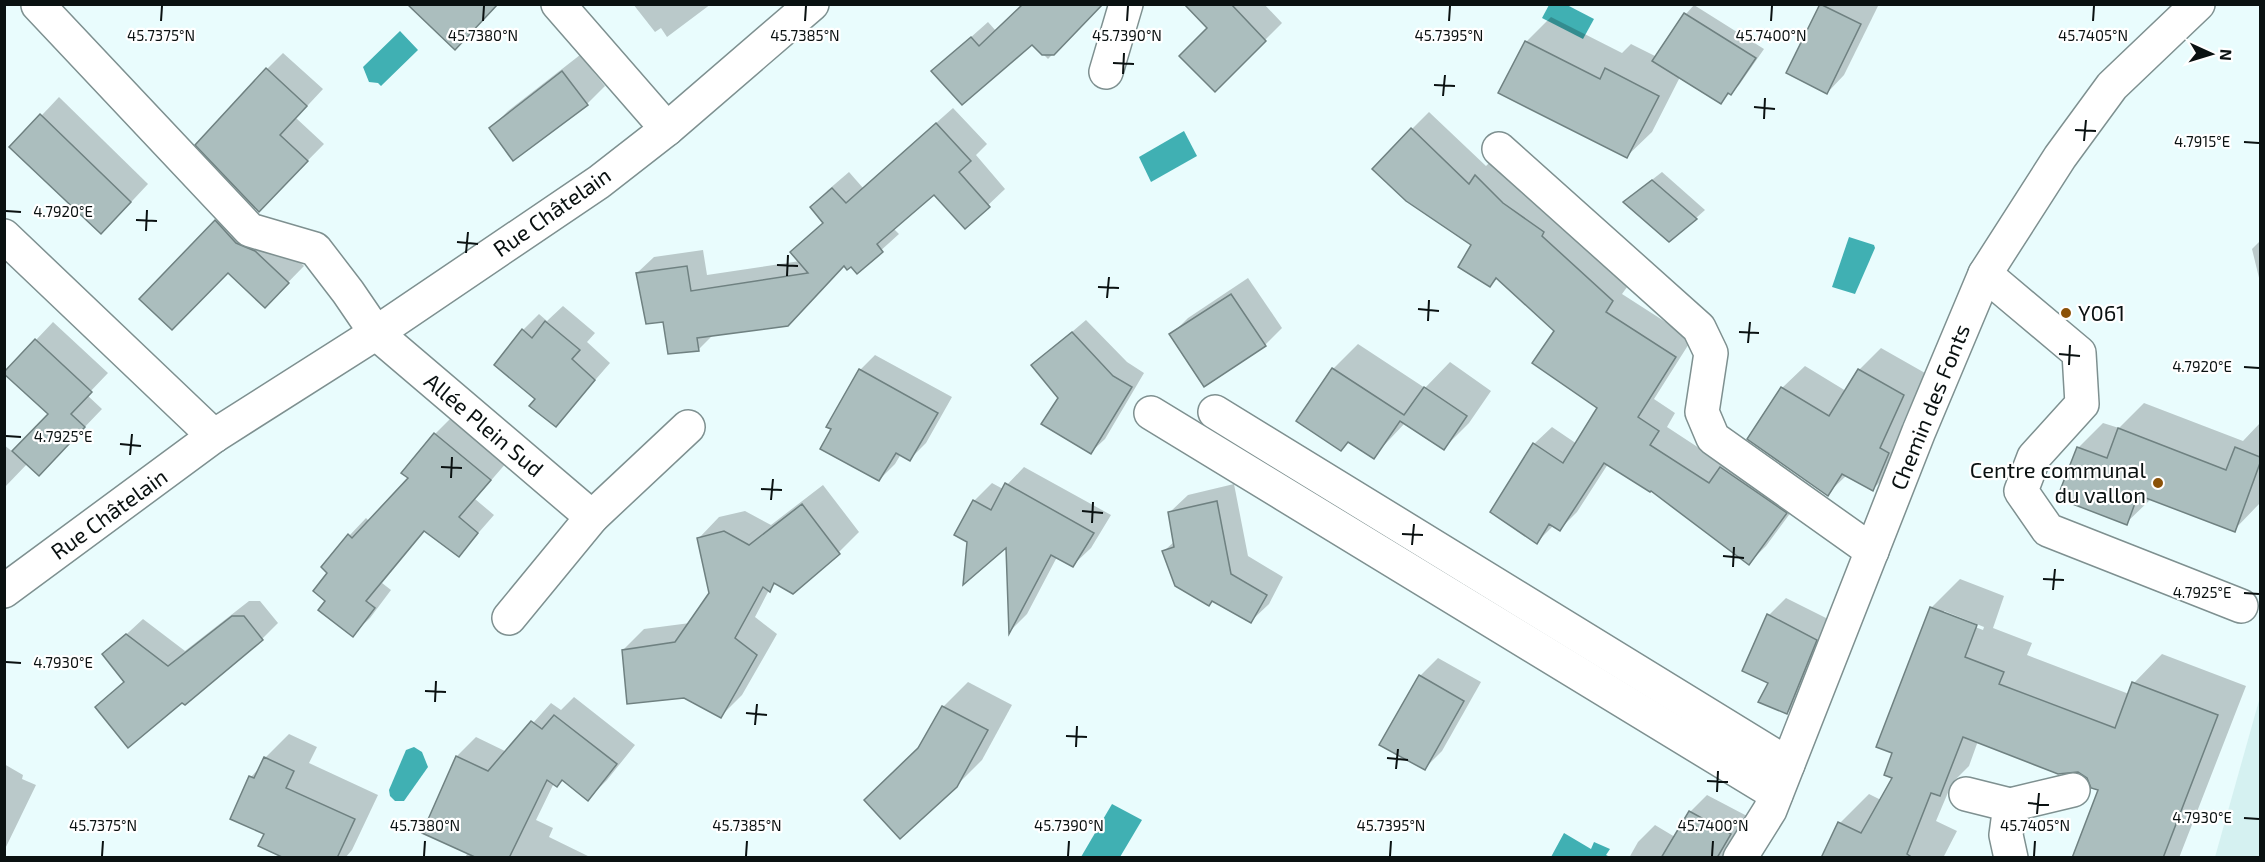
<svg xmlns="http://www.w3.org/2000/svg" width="2265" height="862" viewBox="0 0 2265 862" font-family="'Exo 2',sans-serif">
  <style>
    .built { fill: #d5f1f1 }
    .water { fill: #40b0b3 }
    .shadow { fill: #0003; fill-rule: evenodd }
    .building { fill: #abbebe; stroke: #6f8181; stroke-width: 1.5 }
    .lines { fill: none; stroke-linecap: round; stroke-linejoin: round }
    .minor-casing { stroke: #7e9090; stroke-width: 36 }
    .minor { stroke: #fff; stroke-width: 33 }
    .ticks { fill: none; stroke: #0a1111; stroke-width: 2 }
    .poi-dot { fill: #8b5208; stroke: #fff; stroke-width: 2 }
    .labels { text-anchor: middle; stroke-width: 4.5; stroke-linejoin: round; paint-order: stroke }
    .street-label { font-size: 22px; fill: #0a1111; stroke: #fff }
    .poi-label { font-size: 22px; fill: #0a1111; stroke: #fff; text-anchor: start }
    .ticks-label { font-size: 15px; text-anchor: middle; fill: #0a1111; stroke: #fff; stroke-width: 4.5; stroke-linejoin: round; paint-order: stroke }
  </style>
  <rect width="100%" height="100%" fill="#e9fcfd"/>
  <path class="built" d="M2260,697V857H2215Z"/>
  <g class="water">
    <path d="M1567,5L1594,19L1583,39L1542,18L1549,5Z"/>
    <path d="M400,31L418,50L381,86L378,83L369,82L363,67Z"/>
    <path d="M1184,131L1197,156L1151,182L1139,157Z"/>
    <path d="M1849,237L1874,245L1875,248L1855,294L1832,287Z"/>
    <path d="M414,747L422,752L428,767L404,801H395L390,796L389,790L406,750Z"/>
    <path d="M1112,804L1142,820L1120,857H1081Z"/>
    <path d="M1564,833L1591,849L1594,842L1610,849L1606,855L1610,857H1551Z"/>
  </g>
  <g class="shadow">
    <path d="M633,4H711L667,37L661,28L655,32Z"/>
    <path d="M1102,4L1048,59L1032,43L933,71L988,22L996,31Z"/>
    <path d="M1189,4H1264L1282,23L1215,90L1209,28Z"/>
    <path d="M1821,4L1878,6L1844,75L1827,93L1788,72Z"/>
    <path d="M1694,5L1764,49L1739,85L1720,102L1680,77L1652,132L1627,156L1526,42L1551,17L1622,53L1631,44L1657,57L1686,14Z"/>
    <path d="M283,53L323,89L296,118L324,144L259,210L267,69Z"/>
    <path d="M580,55L605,86L587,104L491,128L508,111Z"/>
    <path d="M59,97L148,184L119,215L12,147Z"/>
    <path d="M953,108L987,144L976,155L1005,189L965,227L935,193L893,228L899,234L857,272L851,265H844L714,334L698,350L664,320L637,273L654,257L703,250L707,275L800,261L792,252L824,222L812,207L828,190L849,172L863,188Z"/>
    <path d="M1429,112L1486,166L1493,159L1630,283L1622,294L1692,339L1654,399L1675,413L1667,427L1725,465L1803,496L1766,546L1749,563L1651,489L1608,464L1577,512L1560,529L1554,525L1537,542L1534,444L1552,427L1577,444L1599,408L1556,331L1498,278L1490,285L1473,245L1412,129Z"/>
    <path d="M1662,172L1705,210L1696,218L1625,201Z"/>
    <path d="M232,205L271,235L304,266L265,306L216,221Z"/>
    <path d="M2260,241V282L2252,249Z"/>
    <path d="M1248,278L1282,328L1265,345L1171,335L1188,318Z"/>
    <path d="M563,306L595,333L587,342L610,363L556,425L523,330L539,314L547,321Z"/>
    <path d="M1086,320L1127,362L1144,373L1105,439L1091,452L1060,398L1033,365Z"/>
    <path d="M53,322L108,373L87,395L102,409L57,456L28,463L4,488V445L13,452L50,414L36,340Z"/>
    <path d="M1358,344L1425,388L1450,362L1491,391L1469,423L1444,448L1405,423L1373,457L1333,369Z"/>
    <path d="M1881,348L1925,373L1902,425L1910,430L1895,467L1873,489L1847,475L1827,494L1749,439L1782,388L1805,366L1846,391L1859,370Z"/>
    <path d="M875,355L952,397L926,443L910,459L901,454L895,464L879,480L833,429L860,370Z"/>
    <path d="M2144,403L2243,441L2260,423V503L2234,530L2151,499L2126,523L2078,448L2103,423L2119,428Z"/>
    <path d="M452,417L507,462L475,499L494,515L459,555L426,530L382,583L391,590L370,618L352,635L328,601L330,573L349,536L366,518L370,522L410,478L435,434Z"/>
    <path d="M1024,467L1111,515L1091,548L1073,565L1057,557L1027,614L1011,630L1007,544L974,501L992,483L1003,489Z"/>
    <path d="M1234,484L1248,556L1283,577L1269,604L1251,621L1164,551L1175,541L1170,512L1188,495Z"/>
    <path d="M823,485L859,532L839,552L777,582L769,590L755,617L777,634L742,695L721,716L623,650L644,629L690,623L710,593L699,538L719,517L745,511L771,525Z"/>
    <path d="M1960,579L2004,596L1993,628L2032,643L2027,655L2129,694L2134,683L2162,654L2246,686L2179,858H2074L2100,790L2088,777L2078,770L1978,741L1969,766L1952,783L1936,821L1957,831L1943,858H1829L1840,823L1869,794L1881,800L1894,777V753L1931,608ZM1944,611L1984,627L1983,630L1944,615Z"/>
    <path d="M1786,598L1834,622L1805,695L1787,713L1770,682L1769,615Z"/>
    <path d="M249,601H260L278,623L262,639L182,701L97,707L125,681L104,655L143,619L185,651Z"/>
    <path d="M1438,658L1481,682L1442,751L1424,769L1420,676Z"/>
    <path d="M968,682L1012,705L982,760L956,786L920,747L943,707Z"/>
    <path d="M574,697L635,745L607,780L588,799L563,779L554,783L536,820L553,828L549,837L592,858H465L468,852L424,833L457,756L476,737L507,752L551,703L561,710Z"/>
    <path d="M289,734L317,747L309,763L378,795L352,850L345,858H292L266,834L251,777L261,766L265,758Z"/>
    <path d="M4,764L23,775L22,779L36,785L4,851Z"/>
    <path d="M1707,795L1747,816L1723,858H1629L1638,842L1655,825L1675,837L1690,812Z"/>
  </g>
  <g class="building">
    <path d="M407,4H498L455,50Z"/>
    <path d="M1023,4H1103L1054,55H1042L1032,45L962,105L931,71L971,37L979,46Z"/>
    <path d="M1184,4H1231L1266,41L1215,92L1179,56L1207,28Z"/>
    <path d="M1820,4L1861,24L1827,94L1786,73Z"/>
    <path d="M1684,13L1756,58L1731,95L1728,93L1721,104L1652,61Z"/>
    <path d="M1525,41L1600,79L1605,68L1659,96L1627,158L1498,93Z"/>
    <path d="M266,68L307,106L280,135L308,161L259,212L195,145Z"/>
    <path d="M562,71L588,105L513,161L489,128Z"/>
    <path d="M40,114L131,202L101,234L9,147Z"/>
    <path d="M936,123L971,161L959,172L990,207L965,229L934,195L877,244L883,252L857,274L851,267L847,270L844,266L788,326L697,338L699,351L668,354L663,322L646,324L636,273L687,266L691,291L808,273L790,252L823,223L810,207L832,188L846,203Z"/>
    <path d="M1411,128L1469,184L1475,175L1503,203L1544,232L1542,236L1613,301L1606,312L1676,357L1638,417L1659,431L1650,445L1709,483L1720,467L1787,513L1749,565L1651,491L1650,492L1604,463L1560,531L1549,524L1537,544L1490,512L1533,443L1563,463L1597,408L1532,363L1554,331L1496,278L1490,287L1458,267L1471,245L1406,201L1372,169Z"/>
    <path d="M1652,180L1697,219L1669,242L1623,202Z"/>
    <path d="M215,220L236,243L255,251L289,283L265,308L228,273L172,330L139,299Z"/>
    <path d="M1231,294L1266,346L1204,387L1169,334Z"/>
    <path d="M545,321L580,350L572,359L595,380L556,427L529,406L535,399L494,365L522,329L532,338Z"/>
    <path d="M1072,332L1113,376L1132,387L1091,454L1041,424L1058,398L1031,365Z"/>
    <path d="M35,339L92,392L71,414L85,427L39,476L12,451L48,414L4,374V372Z"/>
    <path d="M1332,368L1404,415L1424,387L1467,416L1444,450L1400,421L1374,459L1348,442L1341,451L1296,421Z"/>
    <path d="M859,369L938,413L910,461L896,453L879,481L820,449L831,429L826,427Z"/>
    <path d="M1858,369L1904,395L1880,448L1889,453L1873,491L1842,474L1828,496L1747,439L1781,387L1829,416Z"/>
    <path d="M2118,428L2226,470L2235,447L2260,457V463L2235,532L2138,495L2127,525L2057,498L2077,447L2107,458Z"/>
    <path d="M434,433L491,480L459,517L478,533L459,557L424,531L366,601L375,608L353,637L318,610L325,601L313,591L327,573L321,567L348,534L352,538L408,478L401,473Z"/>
    <path d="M1005,483L1094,533L1073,567L1051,555L1009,634L1006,548L963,585L967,542L954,535L973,500L991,510Z"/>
    <path d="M1217,501L1231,574L1267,595L1251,623L1212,601L1209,606L1175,586L1162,551L1174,547L1168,512Z"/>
    <path d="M802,504L840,554L793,594L774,583L770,592L763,587L735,638L757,655L721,718L684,698L627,704L622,650L675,642L709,593L697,538L724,531L749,545Z"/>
    <path d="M1930,607L1977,625L1965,657L2004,672L1999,684L2115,728L2132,682L2218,715L2163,858H2072L2098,790L2091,788L2087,778L2078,772L2058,774L1963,737L1940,796L1931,793L1907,854L1913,858H1821L1838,822L1861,833L1892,778L1884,775L1892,753L1876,747Z"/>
    <path d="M1767,614L1817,640L1787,714L1758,702L1768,683L1742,671Z"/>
    <path d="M232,616H244L263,640L185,705L182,703L128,748L95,707L124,682L102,654L126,634L168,666Z"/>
    <path d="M1419,675L1464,701L1425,770L1379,745Z"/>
    <path d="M942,706L988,730L957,787L900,839L864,800L918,748Z"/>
    <path d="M554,715L617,764L588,801L562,780L557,787L547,780L509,858H477L422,833L456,756L488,771L531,721L542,729Z"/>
    <path d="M264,757L294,771L286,788L355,819L337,858H284L258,846L264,834L230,819L249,776L254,778Z"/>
    <path d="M1689,811L1731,834L1717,858H1661Z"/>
  </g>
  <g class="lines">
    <defs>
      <g id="minor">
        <path d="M558,4L667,129"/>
        <path d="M38,5L250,230L315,249L348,292L376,333L592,517"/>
        <path d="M1106,72L1126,4"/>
        <path d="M1499,149L1699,328L1711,353L1702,412L1713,438L1872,551"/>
        <path d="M4,236L214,436"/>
        <path d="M1985,274L2079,353L2082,404L2034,457L2021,491L2048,530L2241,606"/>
        <path d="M1215,412L1788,764"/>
        <path d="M1151,413L1776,794"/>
        <path d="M4,591L214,436L376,333L599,182L667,129L812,4"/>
        <path d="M509,618L592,517L688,427"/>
        <path d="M1966,794L2010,805L2006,835L2011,858"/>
        <path d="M2010,805L2073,790"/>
        <path d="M1740,858L1770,810L1919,431L1985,274L2060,157L2112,86L2198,4"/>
      </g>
    </defs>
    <use href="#minor" class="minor-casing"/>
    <use href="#minor" class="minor"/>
  </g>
  <path class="ticks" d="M161,21L162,6M483,21L484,6M805,21L806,6M1127,21L1128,6M1449,21L1450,6M1771,21L1772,6M2093,21L2094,6M1113,63L1134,64M1123,74L1124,53M1434,85L1455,86M1443,96L1445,75M1754,107L1775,109M1764,119L1765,98M2075,130L2096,131M2084,141L2086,120M2244,142L2259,143M6,211L21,212M136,220L157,221M146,231L147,210M457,242L478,244M466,253L468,232M777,265L798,266M787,276L788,255M1098,287L1119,288M1107,298L1109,277M1418,309L1439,311M1428,321L1429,300M1739,332L1759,333M1748,343L1750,322M2059,354L2080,356M2069,365L2070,345M2244,367L2259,368M6,436L21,437M120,444L141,446M130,455L132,434M441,467L462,468M451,478L452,457M761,489L782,490M771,500L773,479M1082,511L1103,513M1092,523L1093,502M1402,534L1423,535M1412,545L1414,524M1723,556L1744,558M1733,567L1734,547M2043,579L2064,580M2053,590L2055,569M2244,593L2259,594M6,662L21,663M425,691L446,692M435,702L436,681M746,713L767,715M755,725L757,704M1066,736L1087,737M1076,747L1077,726M1387,758L1408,760M1396,769L1398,749M1707,781L1728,782M1717,792L1718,771M2028,803L2049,805M2037,814L2039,793M2244,818L2259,819M102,856L103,841M424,856L425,841M746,856L747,841M1068,856L1069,841M1390,856L1391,841M1712,856L1713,841M2034,856L2035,841"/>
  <g class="poi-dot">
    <circle cx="2066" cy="313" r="6"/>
    <circle cx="2158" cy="483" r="6"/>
  </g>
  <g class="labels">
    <g class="street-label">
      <text transform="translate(552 212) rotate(-35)" y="8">Rue Châtelain</text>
      <text transform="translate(1930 407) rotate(-68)" y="8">Chemin des Fonts</text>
      <text transform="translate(484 425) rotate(40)" y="8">Allée Plein Sud</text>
      <text transform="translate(109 514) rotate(-36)" y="8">Rue Châtelain</text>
    </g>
    <g class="poi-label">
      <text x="2078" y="321">Y061</text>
      <text x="2146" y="478" text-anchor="end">Centre communal<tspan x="2146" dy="25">du vallon</tspan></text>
    </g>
  </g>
  <g class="ticks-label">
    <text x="161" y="41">45.7375°N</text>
    <text x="483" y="41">45.7380°N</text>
    <text x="805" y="41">45.7385°N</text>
    <text x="1127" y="41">45.7390°N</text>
    <text x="1449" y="41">45.7395°N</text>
    <text x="1771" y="41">45.7400°N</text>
    <text x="2093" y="41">45.7405°N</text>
    <text x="2202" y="147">4.7915°E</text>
    <text x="63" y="217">4.7920°E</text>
    <text x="2202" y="372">4.7920°E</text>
    <text x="63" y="442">4.7925°E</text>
    <text x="2202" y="598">4.7925°E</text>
    <text x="63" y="668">4.7930°E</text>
    <text x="2202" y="823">4.7930°E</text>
    <text x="103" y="831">45.7375°N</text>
    <text x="425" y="831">45.7380°N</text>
    <text x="747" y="831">45.7385°N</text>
    <text x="1069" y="831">45.7390°N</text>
    <text x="1391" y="831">45.7395°N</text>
    <text x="1713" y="831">45.7400°N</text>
    <text x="2035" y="831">45.7405°N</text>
  </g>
  <rect width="2265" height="862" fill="none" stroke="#0a1111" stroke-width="12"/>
  <g transform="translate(2211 54) rotate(94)" stroke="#ffffff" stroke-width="4.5" paint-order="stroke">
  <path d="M0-4.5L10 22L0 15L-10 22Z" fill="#0a1111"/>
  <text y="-9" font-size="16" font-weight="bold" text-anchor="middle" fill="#0a1111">N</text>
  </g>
</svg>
